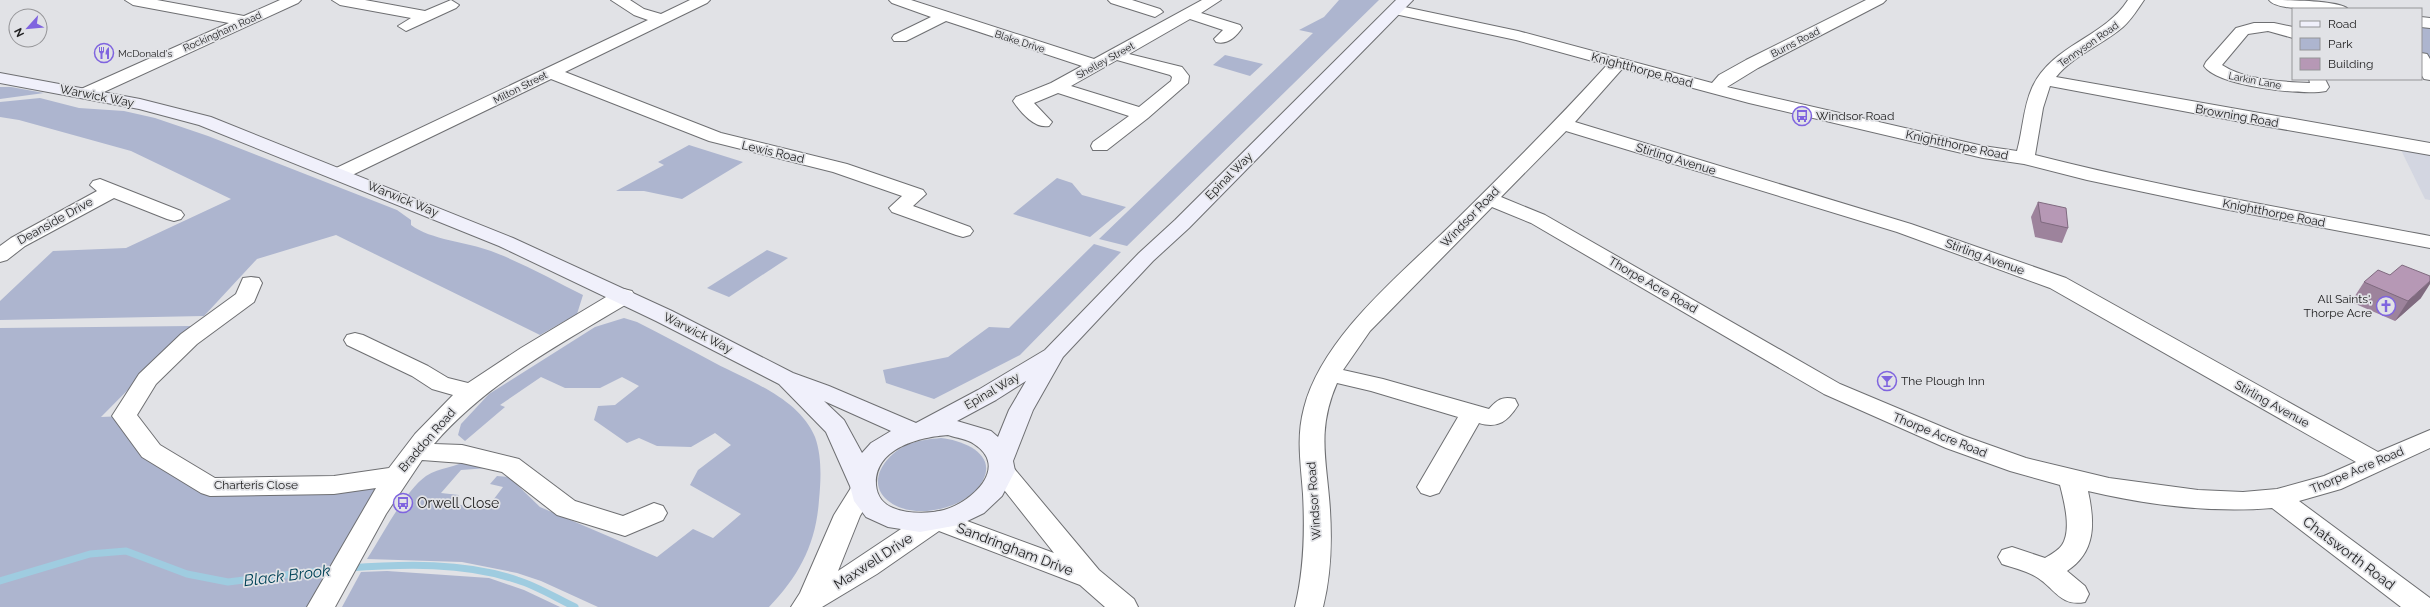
<svg xmlns="http://www.w3.org/2000/svg" width="2430" height="607" viewBox="0 0 2430 607" font-family="Raleway,sans-serif">
  <style>
    .built { fill: #d3d6e1 }
    .green { fill: #adb5cf }
    .lines { fill: none; stroke-linecap: round; stroke-linejoin: round }
    .stream { stroke: #9fcce0; stroke-width: 7 }
    .street-casing { stroke: #6e6f72; stroke-width: 2 }
    .secondary-casing { stroke: #6e6f72; stroke-width: 2 }
    .street { fill: #fff; fill-rule: evenodd }
    .secondary { fill: #f0f0fb; fill-rule: evenodd }
    .wall { fill: #9d839c }
    .shaded-wall { fill: #7f6a7f }
    .building { fill: #b698b5; stroke: #7f6a7f }
    .labels { text-anchor: middle; stroke-width: 3.5; stroke-linejoin: round; paint-order: stroke }
    .far-street-label { font-size: 10px; fill: #222223; stroke: #e1e2e6 }
    .far-poi-label { font-size: 10px; fill: #222223; stroke: #e1e2e6; text-anchor: start }
    .street-label { font-size: 12px; fill: #222223; stroke: #e1e2e6 }
    .poi-label { font-size: 12px; fill: #222223; stroke: #e1e2e6; text-anchor: start }
    .near-poi-label { font-size: 14px; fill: #222223; stroke: #e1e2e6; text-anchor: start }
    .near-street-label { font-size: 14px; fill: #222223; stroke: #e1e2e6 }
    .near-water-label { font-size: 16px; font-style: italic; fill: #014358; stroke: #e1e2e6 }
  </style>
  <rect width="100%" height="100%" fill="#e1e2e6"/>
  <path class="built" d="M2401,150L2430,155V200L2425,199Z"/>
  <g class="green">
    <path d="M1339,0H1379L1127,246L1099,239L1313,33L1299,30L1324,17Z"/>
    <path d="M2421,22L2430,23V63L2421,58Z"/>
    <path d="M1225,55L1263,64L1250,76L1213,65Z"/>
    <path d="M0,87H11L44,93L0,99Z"/>
    <path d="M40,98L79,108L124,111L155,118L208,136L397,210L411,220V225C431,240 467,242 491,251C523,263 553,280 583,295L577,314L540,335L336,235L257,259L204,316L0,320V301L53,251L126,248L231,199L131,151L19,120L0,117V102Z"/>
    <path d="M689,145L743,162L682,199L644,191H616L664,165L658,162Z"/>
    <path d="M1057,178L1072,183L1082,195L1126,207L1090,237L1013,214Z"/>
    <path d="M1094,244L1121,252L1020,355L934,399L886,383L883,370L948,357L989,327L1009,328Z"/>
    <path d="M767,250L788,258L729,297L707,288Z"/>
    <path d="M624,318L637,322C663,335 689,349 715,363C749,381 799,398 815,437C822,456 821,480 819,500C816,544 799,576 769,607H598L541,581L517,573L462,562L367,559C382,536 404,492 426,476C440,467 456,468 468,459L488,468L461,470L441,493L459,495L453,504L487,508L503,487L490,484L497,476L509,477L540,507L657,557L693,529L713,538L741,514L690,485L698,470L731,445L715,433L691,447L657,446L639,438L627,443L594,420L598,406L615,405L639,386L622,377L600,388H565L541,377L500,405L505,407L465,441L458,435L461,424L489,394L595,327Z"/>
    <path d="M191,326L101,417L124,416L210,487L395,476L321,607H0V328Z"/>
    <path d="M941,438C968,441 1003,458 977,489C957,511 908,521 885,498C866,478 889,452 909,444C920,440 930,439 941,438Z"/>
    <path d="M387,571L489,578L524,590L560,607H342L361,572Z"/>
  </g>
  <g class="lines">
    <g class="stream">
      <path d="M348,568C404,564 464,562 517,580C537,586 556,598 575,607"/>
      <path d="M0,581L90,554L126,551L187,574L228,582L335,569"/>
    </g>
    <defs>
      <g id="street">
        <path d="M125,0H157L244,16L280,0H301L298,3L93,97H81L78,93L81,89L229,23L133,5Z"/>
        <path d="M332,0H365L425,11L451,0L459,5L456,8L406,31L398,26L411,18L340,5Z"/>
        <path d="M611,0H630L644,9L661,14L690,0H710L707,3L565,72L721,133L847,164L923,190L926,194L913,206L970,227L973,231L970,235L963,237L956,235L892,212L889,208L902,196L833,172L709,141L551,79L346,178H332L329,174L332,170L648,20L634,15Z"/>
        <path d="M889,0H911L1094,59L1202,0H1221L1201,13L1240,25L1242,28C1236,37 1227,45 1216,42L1214,39L1223,30L1190,19L1129,54L1182,67L1189,76L1188,83L1148,118L1107,150H1093L1091,146L1093,142L1129,116L1058,93L1034,103L1052,122L1049,126C1035,129 1021,113 1013,101L1016,97L1051,83L1082,66L946,21L906,41H894L892,38L894,35L931,17L892,3ZM1117,60L1170,75L1172,77L1171,81L1139,107L1071,86Z"/>
        <path d="M1108,0H1132L1160,9L1163,12L1155,17L1111,3Z"/>
        <path d="M1866,0H1886L1883,3L1758,68L1727,87L1983,146L2017,151C2023,130 2023,108 2032,88C2051,45 2104,38 2128,0H2144C2137,10 2132,19 2123,27C2102,45 2074,55 2056,77L2430,143V155L2236,121L2050,86L2043,108L2035,155C2165,188 2298,211 2430,236V248L2224,209L2087,180L2024,164L1983,158L1749,103L1622,69L1575,122L1911,224L2066,278L2378,452L2430,430V448L2341,489L2299,501L2430,598V607H2401L2272,508C2211,513 2147,505 2088,491C2095,523 2096,552 2067,571L2085,586L2089,594L2085,602C2061,607 2055,589 2038,578C2028,571 2013,568 2002,564L1998,557L2002,550L2012,547L2045,558C2050,555 2059,550 2062,545C2072,530 2064,501 2060,485L2010,471L1946,448L1824,394L1531,223L1492,207L1370,331L1343,370L1383,379L1489,409C1497,400 1502,396 1515,399L1518,405C1508,421 1498,429 1479,423L1439,493L1430,496L1421,493L1417,487L1458,417L1371,391L1337,383C1316,431 1327,461 1330,510C1332,543 1331,575 1323,607H1295C1304,570 1305,533 1303,494C1301,464 1296,438 1304,408C1322,337 1401,274 1452,224C1505,172 1557,120 1607,65L1516,40L1390,13L1387,10L1390,7L1395,5L1518,31L1712,83L1719,75L1746,60ZM1566,131L1897,232L2050,288L2356,462L2324,476L2277,489L2243,492L2198,490L2109,478L2026,458L1964,436L1840,384L1545,215L1501,197Z"/>
        <path d="M2269,0C2284,0 2340,0 2348,9C2333,9 2277,12 2269,0Z"/>
        <path d="M2421,17L2430,18V28L2421,27Z"/>
        <path d="M2254,23H2274L2293,27V38L2268,31L2248,34L2222,65C2245,80 2283,82 2310,83L2309,79H2325L2329,87L2326,91C2303,96 2217,86 2204,66L2206,62L2236,28Z"/>
        <path d="M2421,53L2427,54L2430,59V80L2424,79L2421,74Z"/>
        <path d="M100,179L181,211L184,215L181,219L174,221L167,219L114,198L25,246L7,260L0,262V246L11,238L97,191L90,185L93,181Z"/>
        <path d="M251,277L259,278L262,283L254,302L197,344L156,384L137,415L160,445L215,478L334,476L389,468L415,434L453,395L432,389L412,376L347,345L344,340L347,335L355,333L363,335L428,366L448,378L468,383L521,348L616,291L624,289L632,291L635,296L632,301C562,343 489,381 434,444L462,445L519,459L575,501L623,516L654,503L663,506L667,513L663,520L625,536L557,515L502,472L462,463L422,460L386,514L335,607H307L376,488L334,494L210,496L201,493L142,457L112,416L139,374L181,334L236,294L243,278Z"/>
        <path d="M1003,463L1012,466L1099,570L1134,599L1138,607H1105L1080,585L939,531L877,574L822,607H791L800,593L834,515L854,483L863,480L872,483L876,489L860,516L838,571L922,515L940,511L1054,553L990,472L994,466Z"/>
      </g>
      <path id="secondary" d="M1396,0H1413L1189,228L1153,261L1063,357L1033,410L1013,461L1015,471L1002,496L984,513L959,525L920,532L888,527L866,517L854,501L850,486L826,432L779,384L656,321L499,246L199,125L139,109L0,83V73L140,99L211,117L513,238L672,311L793,373L829,386L916,423L978,390L1045,350L1139,253L1175,220ZM1026,381L1009,410L998,437L991,431L957,421L996,400ZM824,401L891,431L871,443L862,453L844,420ZM948,435C956,438 968,439 974,444C1010,467 972,502 944,510C929,514 908,514 893,508C883,504 877,496 876,485C874,448 920,437 948,435Z"/>
    </defs>
    <use href="#street" class="street-casing"/>
    <use href="#secondary" class="secondary-casing"/>
    <use href="#street" class="street"/>
    <use href="#secondary" class="secondary"/>
  </g>
  <g class="wall">
    <path d="M2038,202L2068,228L2062,243L2035,237L2031,217Z"/>
    <path d="M2364,282L2421,298L2395,321L2351,302Z"/>
  </g>
  <path class="shaded-wall" d="M2430,281V284L2421,298L2395,321L2408,301Z"/>
  <g class="building">
    <path d="M2038,202L2066,208L2068,228L2041,222Z"/>
    <path d="M2402,265L2430,276V281L2408,301L2364,282L2378,270L2390,275Z"/>
  </g>
  <defs>
    <symbol id="restaurant-ring" viewBox="-11 -11 22 22"><circle r="9.5" fill="#e1e2e6" stroke="#7f64df" stroke-width="1.5"/><path d="M-5-6h1v4h1v-4h1v4h1v-4h1v5L-1.5 .5V6h-2V.5L-5-1ZM5-6V6H3V1.5H1.5Q1.5-4 5-6Z" fill="#7f64df"/></symbol>
    <symbol id="bus-ring" viewBox="-11 -11 22 22"><circle r="9.5" fill="#e1e2e6" stroke="#7f64df" stroke-width="1.5"/><path d="M-5-6H5V4H4V6H2V4H-2V6H-4V4H-5ZM-3.5-4V0h7V-4ZM-3.5 1.2v1.5H-2V1.2ZM2 1.2v1.5H3.5V1.2Z" fill="#7f64df"/></symbol>
    <symbol id="church-ring" viewBox="-11 -11 22 22"><circle r="9.5" fill="#e1e2e6" stroke="#7f64df" stroke-width="1.5"/><path d="M-1.2-6h2.4v3.5h3.3v2.4h-3.3V6h-2.4V-.1h-3.3v-2.4h3.3Z" fill="#7f64df"/></symbol>
    <symbol id="bar-ring" viewBox="-11 -11 22 22"><circle r="9.5" fill="#e1e2e6" stroke="#7f64df" stroke-width="1.5"/><path d="M-6-5H6L.8 .8V4.5H3.5V6h-7V4.5H-.8V.8Z" fill="#7f64df"/></symbol>
  </defs>
  <g fill-rule="evenodd">
    <use href="#restaurant-ring" x="93" y="42" width="22" height="22"/>
    <use href="#bus-ring" x="1791" y="105" width="22" height="22"/>
    <use href="#church-ring" x="2375" y="295" width="22" height="22"/>
    <use href="#bar-ring" x="1876" y="370" width="22" height="22"/>
    <use href="#bus-ring" x="392" y="492" width="22" height="22"/>
  </g>
  <g class="labels">
    <g class="far-street-label">
      <text transform="translate(222 31) rotate(-24)" y="4">Rockingham Road</text>
      <text transform="translate(1020 41) rotate(18)" y="4">Blake Drive</text>
      <text transform="translate(1795 42) rotate(-27)" y="4">Burns Road</text>
      <text transform="translate(2088 44) rotate(-35)" y="4">Tennyson Road</text>
      <text transform="translate(1105 60) rotate(-29)" y="4">Shelley Street</text>
      <text transform="translate(2255 80) rotate(11)" y="4">Larkin Lane</text>
      <text transform="translate(520 87) rotate(-27)" y="4">Milton Street</text>
    </g>
    <g class="far-poi-label">
      <text x="118" y="57">McDonald's</text>
    </g>
    <g class="street-label">
      <text transform="translate(1642 70) rotate(15)" y="4">Knightthorpe Road</text>
      <text transform="translate(97 96) rotate(11)" y="4">Warwick Way</text>
      <text transform="translate(2237 116) rotate(10)" y="4">Browning Road</text>
      <text transform="translate(1957 145) rotate(12)" y="4">Knightthorpe Road</text>
      <text transform="translate(773 152) rotate(13)" y="4">Lewis Road</text>
      <text transform="translate(1676 159) rotate(17)" y="4">Stirling Avenue</text>
      <text transform="translate(1229 176) rotate(-45)" y="4">Epinal Way</text>
      <text transform="translate(403 199) rotate(22)" y="4">Warwick Way</text>
      <text transform="translate(2274 213) rotate(11)" y="4">Knightthorpe Road</text>
      <text transform="translate(1470 217) rotate(-46)" y="4">Windsor Road</text>
      <text transform="translate(55 221) rotate(-29)" y="4">Deanside Drive</text>
      <text transform="translate(1985 257) rotate(20)" y="4">Stirling Avenue</text>
      <text transform="translate(1653 285) rotate(30)" y="4">Thorpe Acre Road</text>
      <text transform="translate(698 333) rotate(27)" y="4">Warwick Way</text>
      <text transform="translate(992 391) rotate(-30)" y="4">Epinal Way</text>
      <text transform="translate(2272 404) rotate(29)" y="4">Stirling Avenue</text>
      <text transform="translate(1940 435) rotate(22)" y="4">Thorpe Acre Road</text>
      <text transform="translate(427 440) rotate(-49)" y="4">Braddon Road</text>
      <text transform="translate(2357 470) rotate(-23)" y="4">Thorpe Acre Road</text>
      <text x="256" y="489">Charteris Close</text>
      <text transform="translate(1314 501) rotate(-94)" y="4">Windsor Road</text>
    </g>
    <g class="poi-label">
      <text x="1816" y="120">Windsor Road</text>
      <text x="2372" y="303" text-anchor="end">All Saints',<tspan x="2372" dy="14">Thorpe Acre</tspan></text>
      <text x="1901" y="385">The Plough Inn</text>
    </g>
    <g class="near-poi-label">
      <text x="417" y="508">Orwell Close</text>
    </g>
    <g class="near-street-label">
      <text transform="translate(1015 549) rotate(21)" y="5">Sandringham Drive</text>
      <text transform="translate(2349 553) rotate(37)" y="5">Chatsworth Road</text>
      <text transform="translate(873 561) rotate(-33)" y="5">Maxwell Drive</text>
    </g>
    <g class="near-water-label">
      <text transform="translate(287 575) rotate(-7)" y="6">Black Brook</text>
    </g>
  </g>
  <rect x="2292" y="8" width="130" height="72" fill="#e1e2e6" stroke="#959598"/>
  <rect x="2300" y="21" width="20" height="6" fill="#f0f0fb" stroke="#959598"/>
  <text x="2328" y="28" font-size="12" fill="#222223">Road</text>
  <rect x="2300" y="38" width="20" height="12" fill="#adb5cf" stroke="#959598"/>
  <text x="2328" y="48" font-size="12" fill="#222223">Park</text>
  <rect x="2300" y="58" width="20" height="12" fill="#b698b5" stroke="#959598"/>
  <text x="2328" y="68" font-size="12" fill="#222223">Building</text>
  <g transform="translate(28 28) rotate(243)"><circle r="19" fill="#e1e2e6" stroke="#959598"/>
  <path d="M0-3L7 15L0 10L-7 15Z" fill="#7f64df"/>
  <text y="-6" font-size="11" font-weight="bold" text-anchor="middle" fill="#222223">N</text>
  </g>
</svg>
